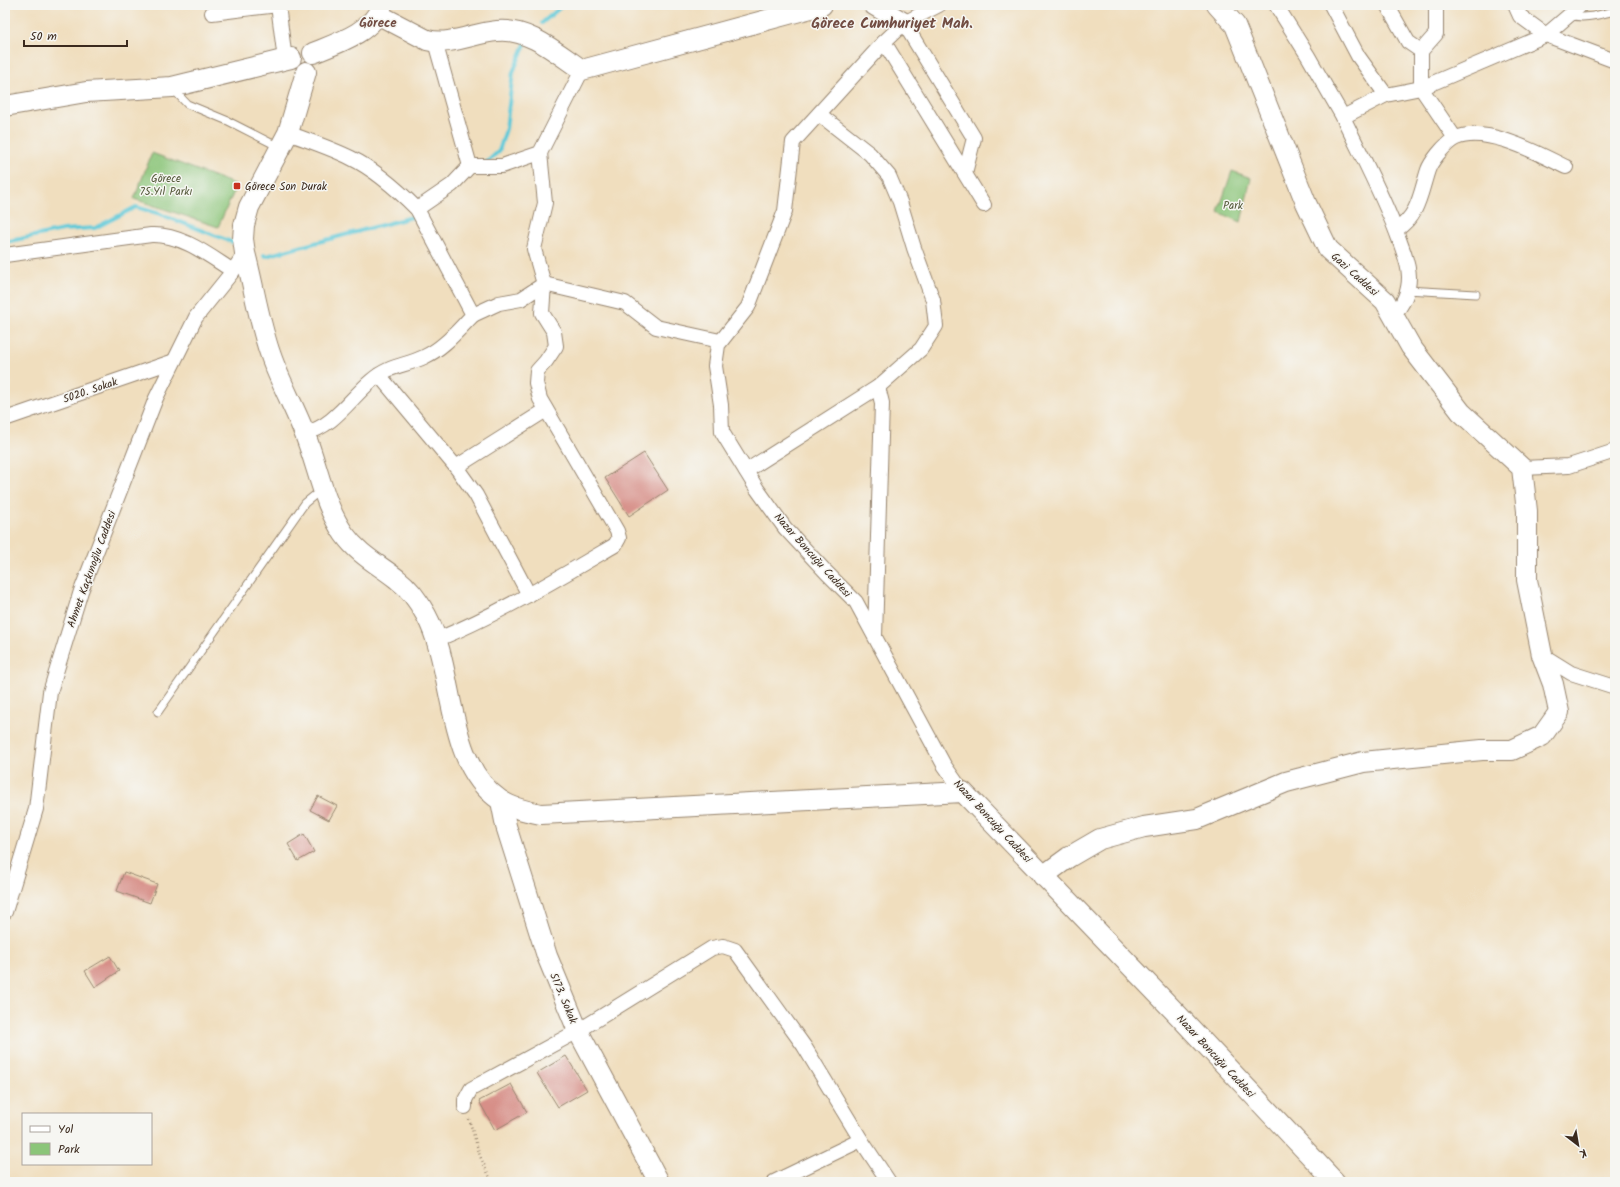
<svg xmlns="http://www.w3.org/2000/svg" width="1620" height="1187" viewBox="0 0 1620 1187" font-family="Kalam,sans-serif">
  <style>
    .green { fill: #8bc579; stroke: #63784c }
    .lines { fill: none; stroke-linecap: round; stroke-linejoin: round }
    .stream { stroke: #5ec9d8; stroke-width: 4 }
    .building { fill: #d78f88 }
    .lane-casing { stroke: #96846e; stroke-width: 9 }
    .street-casing { stroke: #96846e; stroke-width: 16 }
    .secondary-casing { stroke: #96846e; stroke-width: 22 }
    .path { stroke: #96846e; stroke-width: 2.5; stroke-dasharray: 1 3; stroke-linecap: butt }
    .lane { stroke: #fff; stroke-width: 7 }
    .street { stroke: #fff; stroke-width: 14 }
    .secondary { stroke: #fff; stroke-width: 20 }
    .poi-dot { fill: #c8321e; stroke: #f6f6f2; stroke-width: 1.5 }
    .labels { text-anchor: middle; stroke-width: 3; stroke-linejoin: round; paint-order: stroke }
    .park-label { font-size: 11px; fill: #535839; stroke: #f6f6f2 }
    .poi-label { font-size: 11px; fill: #3b2a1e; stroke: #f6f6f2; text-anchor: start }
    .street-label { font-size: 11px; fill: #3b2a1e; stroke: #f6f6f2 }
    .quarter-label { font-size: 13px; font-weight: bold; fill: #724d43; stroke: #f6f6f2 }
    .district-label { font-size: 15px; font-weight: bold; fill: #724d43; stroke: #f6f6f2 }
  </style>
  <rect width="100%" height="100%" fill="#f6f6f2"/>
  <filter id="ink" filterUnits="userSpaceOnUse"><feTurbulence type="fractalNoise" baseFrequency=".025" numOctaves="2"/><feDisplacementMap in="SourceGraphic" scale="8" xChannelSelector="R" yChannelSelector="G"/><feConvolveMatrix kernelMatrix="1 2 1 2 8 2 1 2 1" color-interpolation-filters="sRGB"/></filter>
  <filter id="wash" filterUnits="userSpaceOnUse"><feTurbulence type="fractalNoise" baseFrequency=".012" numOctaves="4" result="noise"/><feDisplacementMap in="SourceGraphic" scale="16" xChannelSelector="R" yChannelSelector="G"/><feGaussianBlur stdDeviation="0.9" result="paint"/><feColorMatrix in="noise" values="0 0 0 0 0 0 0 0 0 0 0 0 0 0 0 0 0 1.4 0 .05"/><feComposite in="paint" operator="in"/></filter>
  <g filter="url(#wash)">
    <rect width="100%" height="100%" fill="#f0debe"/>
    <g class="green">
      <path d="M152,153L237,185L218,227L134,199Z"/>
      <path d="M1232,171L1251,178L1241,222L1218,212Z"/>
    </g>
    <g class="lines">
      <g class="stream">
        <path d="M542,23L563,5"/>
        <path d="M486,163L499,151L506,129L513,72L526,42"/>
        <path d="M5,242L63,230L95,228L136,207L157,213L237,244"/>
        <path d="M264,255L266,256L416,216"/>
      </g>
    </g>
    <g id="blocks">
      <g class="building">
        <path d="M644,453L668,490L629,516L605,478Z"/>
        <path d="M318,796L337,806L329,820L310,810Z"/>
        <path d="M304,834L314,852L298,861L288,844Z"/>
        <path d="M124,872L157,884L150,903L117,891Z"/>
        <path d="M110,956L119,971L95,987L85,971Z"/>
        <path d="M566,1056L587,1090L558,1107L537,1073Z"/>
        <path d="M511,1084L527,1112L495,1130L479,1101Z"/>
      </g>
    </g>
  </g>
  <g filter="url(#ink)">
    <use href="#blocks" fill-opacity="0" stroke="#96846e" stroke-width="1"/>
    <g class="lines">
      <defs>
        <g id="lane">
          <path d="M1570,15C1584,20 1601,14 1615,11"/>
          <path d="M173,89L187,104L228,121L279,147"/>
          <path d="M1407,290L1476,294"/>
          <path d="M158,712L305,503L321,490"/>
        </g>
        <g id="street">
          <path d="M278,5L285,60"/>
          <path d="M939,5L904,23L884,42L793,142L785,211L748,307L718,345L715,366L721,405L722,432L757,489L785,528L826,572L856,602L944,765L963,792"/>
          <path d="M1276,5L1308,56L1343,117L1386,95"/>
          <path d="M1331,5L1358,56L1386,95L1421,88L1455,138"/>
          <path d="M1387,5L1408,42L1421,51"/>
          <path d="M1436,5V34L1421,51V88L1546,35L1615,61"/>
          <path d="M1515,5L1520,16L1546,35L1581,5"/>
          <path d="M212,13L278,5"/>
          <path d="M904,23L974,138L965,173"/>
          <path d="M435,42L470,166"/>
          <path d="M884,42L984,205"/>
          <path d="M1343,117C1362,157 1384,197 1399,239C1403,251 1409,264 1409,277C1409,292 1404,304 1393,315"/>
          <path d="M288,133C309,141 331,148 351,158C376,170 398,190 417,209L473,315C458,330 444,348 424,357C405,366 389,365 371,381C350,399 333,427 305,433"/>
          <path d="M417,209L452,185L470,166H502L540,153L582,70"/>
          <path d="M1396,230C1419,215 1420,194 1428,170C1430,164 1434,159 1438,154C1443,148 1449,141 1456,138C1487,125 1539,154 1566,167"/>
          <path d="M5,255L151,235C182,234 208,255 233,271"/>
          <path d="M473,315L499,303L521,299L544,284L625,303L656,327L720,341"/>
          <path d="M379,375L456,467L476,495L529,595"/>
          <path d="M5,419L174,361"/>
          <path d="M456,467L546,410"/>
          <path d="M1522,468L1569,466L1615,451"/>
          <path d="M746,471L878,387L921,349L936,326L933,300L914,248L900,202L889,176L870,154L819,114"/>
          <path d="M875,636L882,403L878,387"/>
          <path d="M436,640C499,614 557,579 615,545L619,538L617,531L540,399L536,383L537,371L546,361L556,346L554,332L542,313L544,284L534,249L545,203L540,153"/>
          <path d="M1542,655L1571,673L1615,687"/>
          <path d="M5,912L36,809L50,692L81,591L156,398L196,317L233,271L245,253"/>
          <path d="M465,1107V1100L471,1089L578,1031L712,948L723,946L735,950L804,1046L861,1140L889,1182"/>
          <path d="M774,1182L861,1140"/>
        </g>
        <g id="secondary">
          <path d="M874,5L904,23"/>
          <path d="M379,15L427,40C450,46 473,33 497,31C529,28 557,53 582,70L822,5"/>
          <path d="M313,53C338,43 373,32 382,5"/>
          <path d="M306,72L288,133L249,207L244,225L243,239L245,253C254,287 259,323 271,356C280,382 294,406 304,432C318,466 323,504 344,534C359,555 378,564 397,579C409,588 419,602 426,615C456,670 444,762 500,800C512,808 527,811 541,814L963,792L1178,1015L1335,1182"/>
          <path d="M5,106L86,92L172,87L291,58"/>
          <path d="M501,801L506,826L547,956L578,1031L659,1182"/>
          <path d="M1043,876L1069,857L1100,839L1144,827L1197,819L1286,782L1363,762L1482,750H1512L1542,736L1559,712L1553,684L1542,655L1527,580V511L1522,468L1461,412L1411,347L1385,301L1328,249L1306,203L1235,25L1217,5"/>
        </g>
      </defs>
      <use href="#lane" class="lane-casing"/>
      <use href="#street" class="street-casing"/>
      <use href="#secondary" class="secondary-casing"/>
      <path class="path" d="M469,1119L480,1156L492,1182"/>
      <use href="#lane" class="lane"/>
      <use href="#street" class="street"/>
      <use href="#secondary" class="secondary"/>
    </g>
  </g>
  <rect class="poi-dot" x="233" y="182" width="8" height="8" rx="2"/>
  <g class="labels">
    <g class="park-label">
      <text x="166" y="182">Görece<tspan x="166" dy="13">75.Yıl Parkı</tspan></text>
      <text x="1233" y="209">Park</text>
    </g>
    <g class="poi-label">
      <text x="245" y="190">Görece Son Durak</text>
    </g>
    <g class="street-label">
      <text transform="translate(1355 274) rotate(42)" y="4">Gazi Caddesi</text>
      <text transform="translate(90 390) rotate(-19)" y="4">5020. Sokak</text>
      <text transform="translate(813 555) rotate(48)" y="4">Nazar Boncuğu Caddesi</text>
      <text transform="translate(91 569) rotate(-70)" y="4">Ahmet Kaçkınoğlu Caddesi</text>
      <text transform="translate(993 821) rotate(47)" y="4">Nazar Boncuğu Caddesi</text>
      <text transform="translate(564 998) rotate(67)" y="4">5173. Sokak</text>
      <text transform="translate(1216 1056) rotate(47)" y="4">Nazar Boncuğu Caddesi</text>
    </g>
    <g class="quarter-label">
      <text x="378" y="27">Görece</text>
    </g>
    <g class="district-label">
      <text x="892" y="28">Görece Cumhuriyet Mah.</text>
    </g>
  </g>
  <rect width="1620" height="1187" fill="none" stroke="#f6f6f2" stroke-width="20"/>
  <rect x="22" y="1113" width="130" height="52" fill="#f6f6f2" stroke="#aba49d"/>
  <rect x="30" y="1126" width="20" height="6" fill="#ffffff" stroke="#aba49d"/>
  <text x="58" y="1133" font-size="12" fill="#3b2a1e">Yol</text>
  <rect x="30" y="1143" width="20" height="12" fill="#8bc579" stroke="#aba49d"/>
  <text x="58" y="1153" font-size="12" fill="#3b2a1e">Park</text>
  <g transform="translate(1578 1145) rotate(149)" stroke="#f6f6f2" stroke-width="3" paint-order="stroke">
  <path d="M0-3L7 15L0 10L-7 15Z" fill="#3b2a1e"/>
  <text y="-6" font-size="11" font-weight="bold" text-anchor="middle" fill="#3b2a1e">K</text>
  </g>
  <path d="M24 40v6h103v-6" fill="none" stroke="#3b2a1e" stroke-width="2"/>
  <text x="30" y="40" font-size="12" fill="#3b2a1e" stroke="#f6f6f2" stroke-width="3" paint-order="stroke">50 m</text>
</svg>
